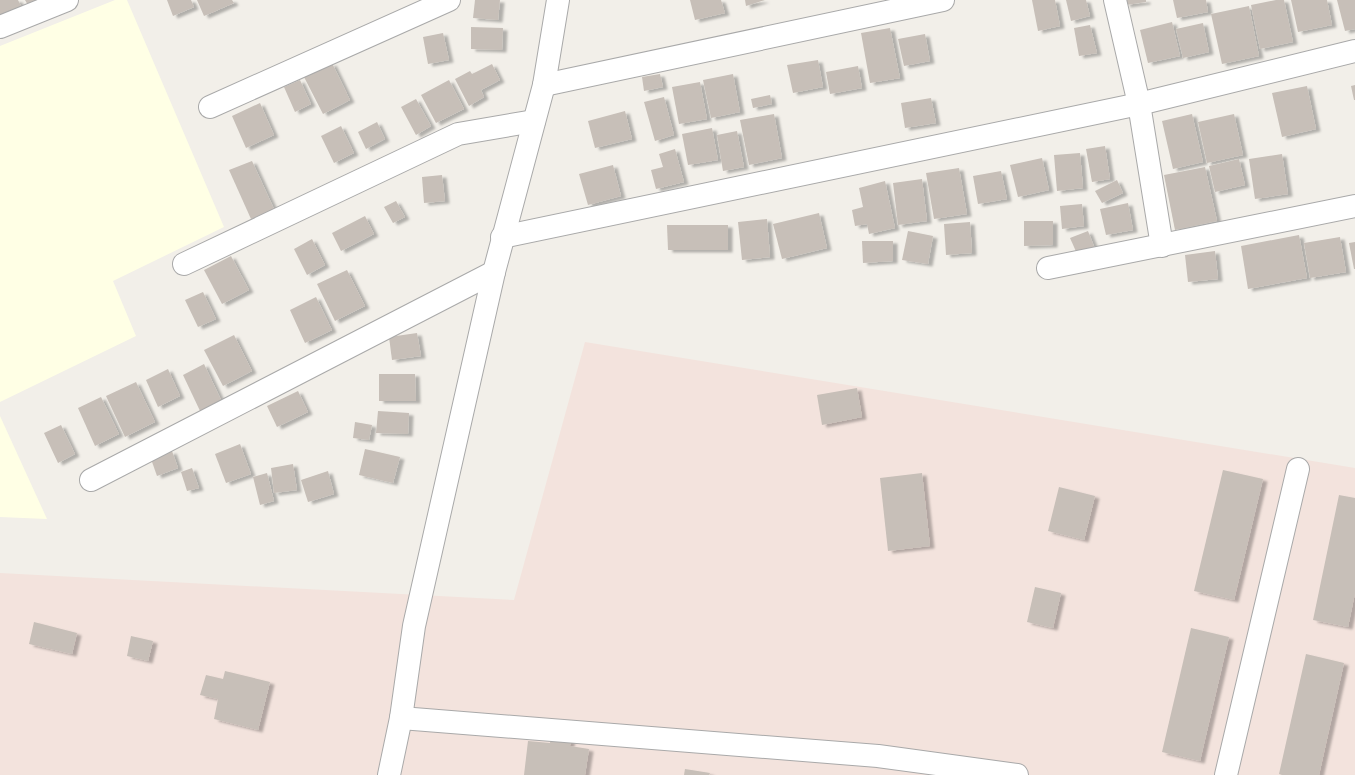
<svg xmlns="http://www.w3.org/2000/svg" width="1355" height="775" viewBox="0 0 1355 775" font-family="'Titillium Web',sans-serif">
  <style>
    .education { fill: #ffffe5 }
    .military { fill: #f3e3dd }
    .building { fill: #c7bfb8; filter: url(#shadow) }
    .lines { fill: none; stroke-linecap: round; stroke-linejoin: round }
    .minor-casing { stroke: #a9a9a9; stroke-width: 24 }
    .tertiary-casing { stroke: #a9a9a9; stroke-width: 24 }
    .minor { stroke: #fff; stroke-width: 22 }
    .tertiary { stroke: #fff; stroke-width: 22 }
  </style>
  <defs>
    <filter id="shadow"><feDropShadow dx="4.5" dy="2.5" stdDeviation="1" flood-color="#0004"/></filter>
  </defs>
  <rect width="100%" height="100%" fill="#f2efe9"/>
  <g class="education">
    <path d="M115,0H127L224,227L113,281L136,336L0,402V46Z"/>
    <path d="M0,416L47,519L0,517Z"/>
  </g>
  <path class="military" d="M585,342L1355,468V775H0V573L514,600Z"/>
  <g class="building">
    <path d="M0,0H18L23,10L0,22Z"/>
    <path d="M25,0H48L30,9Z"/>
    <path d="M167,0H191L194,7L173,16Z"/>
    <path d="M197,0H232L234,3L204,16Z"/>
    <path d="M475,0H500L498,20L473,18Z"/>
    <path d="M690,0H721L725,13L695,20Z"/>
    <path d="M745,0H765L746,6Z"/>
    <path d="M1032,0H1055L1060,26L1038,31Z"/>
    <path d="M1066,0H1086L1090,16L1071,21Z"/>
    <path d="M1125,0H1146V2L1126,5Z"/>
    <path d="M1173,0H1206L1208,12L1177,18Z"/>
    <path d="M1276,0H1284L1293,42L1260,49L1251,5Z"/>
    <path d="M1291,0H1327L1332,25L1298,32Z"/>
    <path d="M1337,0H1355V29L1345,31Z"/>
    <path d="M1249,6L1259,56L1222,64L1211,14Z"/>
    <path d="M1172,22L1180,56L1148,63L1140,30Z"/>
    <path d="M1203,23L1209,52L1183,58L1176,29Z"/>
    <path d="M1090,25L1097,53L1079,56L1074,28Z"/>
    <path d="M471,27L503,28L502,50L471,49Z"/>
    <path d="M890,28L900,78L870,83L861,33Z"/>
    <path d="M443,33L449,60L428,64L423,37Z"/>
    <path d="M925,34L930,61L904,66L898,39Z"/>
    <path d="M818,60L823,87L793,93L787,65Z"/>
    <path d="M332,63L350,100L323,114L304,77Z"/>
    <path d="M492,64L500,80L481,90L484,97L469,106L455,79L470,71L472,74Z"/>
    <path d="M858,66L862,88L830,94L826,72Z"/>
    <path d="M660,74L663,87L644,91L642,77Z"/>
    <path d="M733,74L740,112L711,118L703,80Z"/>
    <path d="M300,80L311,104L295,112L284,87Z"/>
    <path d="M449,80L464,109L436,123L421,95Z"/>
    <path d="M700,82L707,119L679,124L672,87Z"/>
    <path d="M1355,85V100H1354L1351,86Z"/>
    <path d="M1307,86L1316,129L1282,137L1272,93Z"/>
    <path d="M770,95L772,104L753,108L751,99Z"/>
    <path d="M664,97L674,135L655,141L644,102Z"/>
    <path d="M931,98L936,123L905,128L901,103Z"/>
    <path d="M416,99L431,126L416,135L401,107Z"/>
    <path d="M260,103L274,135L246,148L232,116Z"/>
    <path d="M625,111L632,139L595,148L588,121Z"/>
    <path d="M774,114L782,158L749,165L740,120Z"/>
    <path d="M1192,114L1203,162L1173,169L1162,121Z"/>
    <path d="M1234,114L1243,155L1207,163L1198,122Z"/>
    <path d="M377,122L385,139L366,149L358,132Z"/>
    <path d="M341,126L354,153L334,163L321,136Z"/>
    <path d="M712,128L718,160L688,165L682,134Z"/>
    <path d="M737,131L744,167L723,171L717,135Z"/>
    <path d="M1105,146L1110,179L1092,182L1086,149Z"/>
    <path d="M675,149L684,182L656,189L651,170L663,167L659,154Z"/>
    <path d="M1080,153L1083,188L1057,191L1054,155Z"/>
    <path d="M1282,154L1288,194L1255,199L1249,159Z"/>
    <path d="M1042,158L1049,190L1018,197L1010,165Z"/>
    <path d="M1239,159L1245,185L1215,192L1209,166Z"/>
    <path d="M252,161L274,209L251,219L229,170Z"/>
    <path d="M613,165L621,196L588,205L579,174Z"/>
    <path d="M1205,167L1217,221L1175,230L1164,175Z"/>
    <path d="M959,168L967,214L934,219L926,173Z"/>
    <path d="M1001,171L1007,199L978,204L973,176Z"/>
    <path d="M442,175L445,201L424,203L422,177Z"/>
    <path d="M922,179L927,221L898,225L893,183Z"/>
    <path d="M1117,180L1123,193L1102,203L1095,191Z"/>
    <path d="M885,181L895,228L869,234L867,224L855,226L852,210L863,207L859,188Z"/>
    <path d="M396,201L405,217L393,223L384,207Z"/>
    <path d="M1128,203L1133,230L1106,235L1100,209Z"/>
    <path d="M1082,204L1084,226L1062,229L1060,206Z"/>
    <path d="M819,213L827,248L782,259L773,224Z"/>
    <path d="M365,216L374,234L341,251L332,233Z"/>
    <path d="M767,219L770,257L742,260L738,222Z"/>
    <path d="M1024,221H1053V245L1024,246Z"/>
    <path d="M970,222L972,253L946,255L944,224Z"/>
    <path d="M667,225H728V250H668Z"/>
    <path d="M908,231L933,236L928,264L902,260Z"/>
    <path d="M1088,231L1095,249L1078,256L1070,238Z"/>
    <path d="M1299,235L1307,278L1248,289L1241,246Z"/>
    <path d="M1340,237L1346,272L1310,278L1304,243Z"/>
    <path d="M312,239L325,265L307,275L294,249Z"/>
    <path d="M862,241H893V261L863,263Z"/>
    <path d="M1355,242V269H1354L1349,243Z"/>
    <path d="M1215,251L1218,279L1188,282L1185,255Z"/>
    <path d="M231,256L249,290L222,304L204,270Z"/>
    <path d="M347,270L365,306L335,321L317,284Z"/>
    <path d="M203,292L216,319L198,327L185,300Z"/>
    <path d="M316,297L332,330L305,343L290,310Z"/>
    <path d="M417,333L421,356L392,360L389,337Z"/>
    <path d="M234,335L252,371L223,386L204,350Z"/>
    <path d="M204,364L222,402L201,413L183,375Z"/>
    <path d="M168,369L180,396L158,407L146,380Z"/>
    <path d="M379,374H415L416,401H379Z"/>
    <path d="M136,382L155,422L125,437L106,396Z"/>
    <path d="M857,388L862,417L822,425L817,395Z"/>
    <path d="M298,391L308,412L277,427L267,406Z"/>
    <path d="M101,397L119,434L95,446L78,408Z"/>
    <path d="M378,411L409,413L408,434L376,433Z"/>
    <path d="M355,422L372,425L369,440L353,438Z"/>
    <path d="M61,425L75,454L58,463L44,433Z"/>
    <path d="M240,444L251,474L226,483L215,454Z"/>
    <path d="M365,449L400,457L393,483L359,475Z"/>
    <path d="M172,451L178,468L157,476L151,459Z"/>
    <path d="M293,464L297,490L274,493L271,468Z"/>
    <path d="M192,468L199,488L187,491L181,472Z"/>
    <path d="M1223,470L1263,479L1234,600L1194,591Z"/>
    <path d="M328,471L334,494L308,502L301,480Z"/>
    <path d="M267,473L274,501L260,505L253,477Z"/>
    <path d="M922,473L930,546L888,551L880,478Z"/>
    <path d="M1059,487L1095,496L1084,540L1048,531Z"/>
    <path d="M1339,495L1355,498V593L1348,627L1313,620Z"/>
    <path d="M1035,587L1061,593L1053,628L1027,622Z"/>
    <path d="M34,622L77,633L72,654L29,644Z"/>
    <path d="M1191,628L1229,637L1200,761L1162,752Z"/>
    <path d="M131,636L153,641L148,661L127,656Z"/>
    <path d="M1306,654L1344,663L1319,775H1282L1279,774Z"/>
    <path d="M225,671L270,682L258,730L214,719L218,699L200,695L206,675L223,679Z"/>
    <path d="M551,733L571,735L570,746L589,749L585,775H524L528,741L550,743Z"/>
    <path d="M685,769L710,773L709,775H684Z"/>
  </g>
  <g class="lines">
    <defs>
      <g id="minor">
        <path d="M1115,0L1139,104L1162,246"/>
        <path d="M0,27L67,0"/>
        <path d="M544,85L943,0"/>
        <path d="M210,107L449,0"/>
        <path d="M502,237L1139,104L1355,51"/>
        <path d="M184,264L458,134L534,121"/>
        <path d="M1048,268L1355,206"/>
        <path d="M91,480L494,272"/>
        <path d="M401,718L878,756L1017,775"/>
        <path d="M1226,775L1298,469"/>
      </g>
      <path id="tertiary" d="M389,775L401,718L414,626L494,272L544,85L558,0"/>
    </defs>
    <use href="#minor" class="minor-casing"/>
    <use href="#tertiary" class="tertiary-casing"/>
    <use href="#minor" class="minor"/>
    <use href="#tertiary" class="tertiary"/>
  </g>
</svg>
